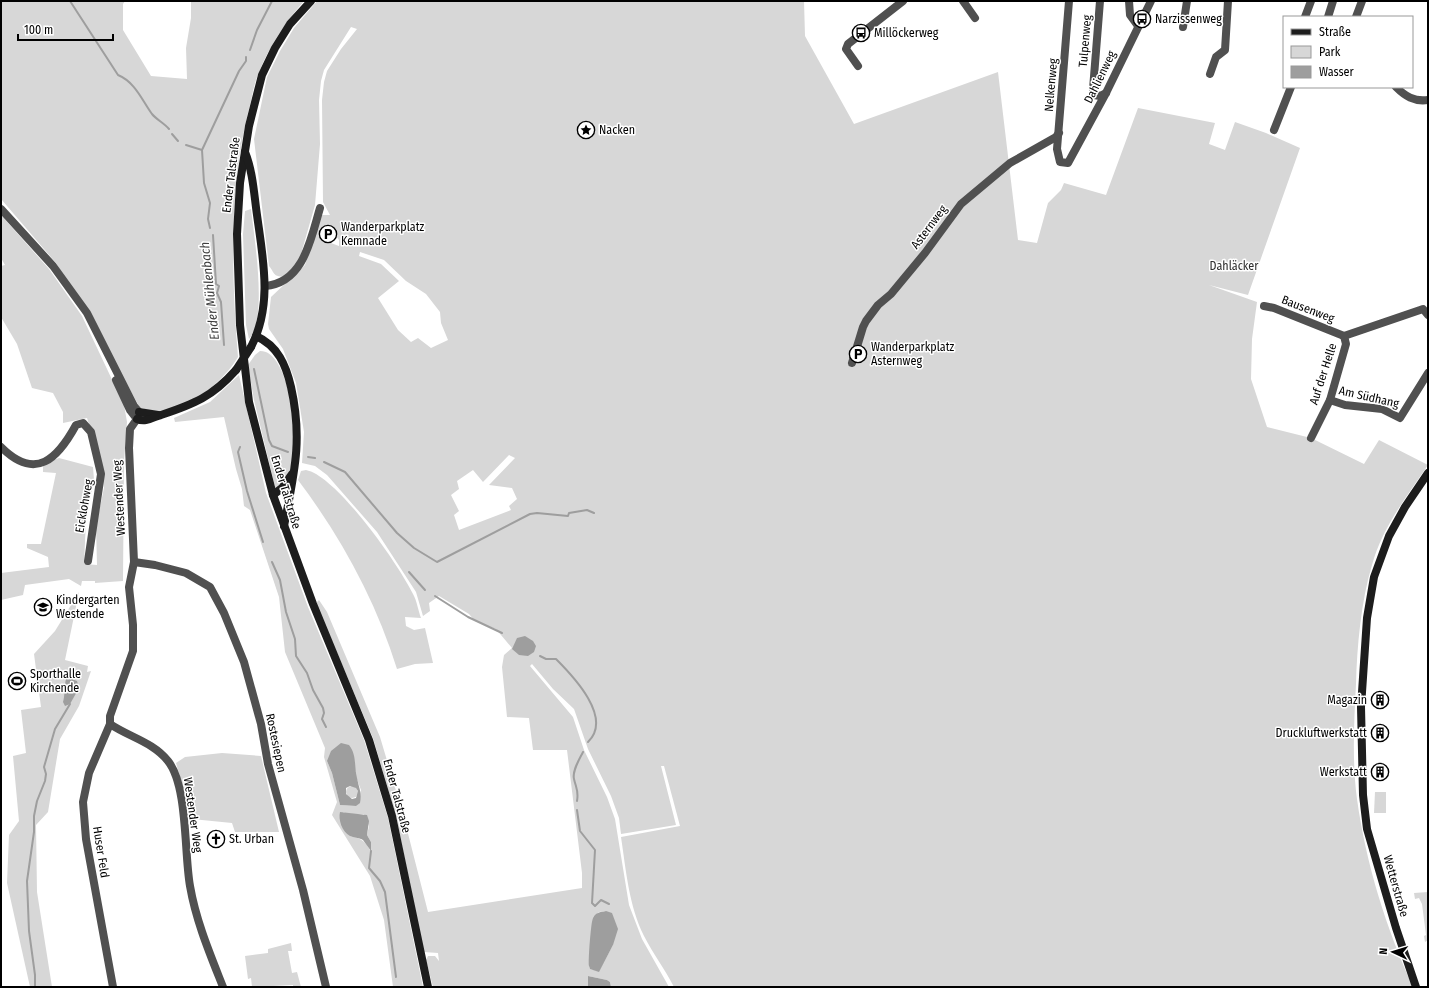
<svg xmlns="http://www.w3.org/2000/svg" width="1429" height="988" viewBox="0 0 1429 988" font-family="'Fira Sans Condensed',sans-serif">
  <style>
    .green { fill: #d7d7d7; fill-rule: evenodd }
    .water { fill: #9e9e9e; fill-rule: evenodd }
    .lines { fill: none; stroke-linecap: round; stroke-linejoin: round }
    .stream { stroke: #9e9e9e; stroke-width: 2 }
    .street { stroke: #505050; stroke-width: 8 }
    .secondary { stroke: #1d1d1d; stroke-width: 8 }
    .secondary-bridge { stroke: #1d1d1d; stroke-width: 8 }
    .labels { text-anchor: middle; stroke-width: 3; stroke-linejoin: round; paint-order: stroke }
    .poi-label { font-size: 12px; fill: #000; stroke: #fff; text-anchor: start }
    .street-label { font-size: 12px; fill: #000; stroke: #fff }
    .park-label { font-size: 12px; fill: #2e2e2e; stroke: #fff }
    .water-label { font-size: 13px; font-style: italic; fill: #3f3f3f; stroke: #fff }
  </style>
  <rect width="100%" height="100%" fill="#fff"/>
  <g class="green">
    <path d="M1,1H125L123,4V30L151,76L187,79L186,48L191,18V1H304C285,23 270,45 259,72C255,81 253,91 251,101C229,181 231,274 238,357C224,381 188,411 158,411C153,412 146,409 140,408L121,373L56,263L1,199Z"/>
    <path d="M317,1H804L805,36L854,124L998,72L1018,240L1037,243L1048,203L1061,190L1064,183L1106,195L1138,108L1215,123L1209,144L1225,150L1235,122L1266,133L1300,148L1248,295L1209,285L1257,302L1252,339L1251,379L1267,427L1311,438L1364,464L1379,440L1428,465C1407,496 1382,528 1372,565C1361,601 1357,647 1356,684C1354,722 1352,762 1357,799C1366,864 1386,928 1413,987H674C665,969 653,954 644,936C629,906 626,870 621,837L680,826L664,766H661L676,825L621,834L619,818L611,796L588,749L574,709L553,689L532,664L530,666L573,717L584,750L607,797L615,819L629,905L642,939L669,987H611L610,982L607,980L588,976V987H433L426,960L428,956H435L439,961L438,953L424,952L396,816L373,738L316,603L319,600L327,612L380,737L403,814L428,912L582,888V873L567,750H533L529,718L507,717L502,667L504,655L512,648L496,629L475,621L469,614L439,596L429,603L430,611L423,616L416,592L377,532L327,475L315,466L302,463L304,432L296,383L283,349L269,329L268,324L271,297L305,265L321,215H330L323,202L322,100L324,82L327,71L341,49L357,29L351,27L324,70L321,81L319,100L320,144L315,205L299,261L284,277C272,276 275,273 269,266L254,139L267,77L280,51L294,28ZM322,228L332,230L339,240V246L320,239ZM360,252L384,260L406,281L426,294L440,312L441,323L448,340L431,348L418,338L411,342L398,330L378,298L399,281L381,264L359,256ZM509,455L515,458L489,485L512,488L517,499L509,506L511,510L459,530L454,515L459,511L451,495L459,489L457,481L473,470L483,482ZM606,911L613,945L599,971L590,969L589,966L593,917L599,912Z"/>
    <path d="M251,209C254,236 268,320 249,339L246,325L243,234L245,211Z"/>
    <path d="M1,215L49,269L82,316L124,405L127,422L124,462L123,581L95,583V581H82L81,586L69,579L25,585L23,595L1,600V573L49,567L48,557L27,548V544H41L56,473L43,472V464L59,458L93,467L94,480L86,520L84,564L97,565L96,526L104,488L102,464L87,418L63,423V412L53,393L32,388L17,344L1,317V266L5,265L1,258Z"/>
    <path d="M260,351C285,350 295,415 295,434C294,446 293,459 290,471C287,479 282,484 276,491L254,400L248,365L255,355Z"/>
    <path d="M239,375L266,493L308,607L364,740L388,818L423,987H393L384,920L370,876L332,815L337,802L324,757L325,748L285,652L279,597L250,510L244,506L242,489L236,469L224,417L175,422L174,418L210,402ZM327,761L356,771V777L361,790L356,806L340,805L332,773ZM343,812L350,815L364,814L369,826L367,835L371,842L370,850C365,841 361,838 350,836Z"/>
    <path d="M306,470C337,476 399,565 413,594C417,601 418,610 421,618L405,617L406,626L414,630L425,628L433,663L415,664L397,669C376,601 341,537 298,480L301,471Z"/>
    <path d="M79,592L65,660L88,666L87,672L91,671L79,706L60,739L48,812L36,825L37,892L52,987H30L7,883L9,835L19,821L13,756L26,753L21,710L41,707L34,654L55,631Z"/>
    <path d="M222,753L261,756L279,832H235L232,823L192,819L176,763L185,757Z"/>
    <circle cx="352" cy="792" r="6"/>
    <path d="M1375,792H1386V813H1374Z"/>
    <path d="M1428,892V940L1425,942L1424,936L1426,935L1422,904L1419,898L1415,899L1414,893Z"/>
    <path d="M291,943L292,951H288L292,973L297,972L301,987H293V985L252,987L251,978L248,979L245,956L268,953V949Z"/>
  </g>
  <g class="water">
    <path d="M525,636L533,641L536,646L534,652L528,656L519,655L512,649L517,638Z"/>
    <path d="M69,678L77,681L79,688L70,704L65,706L63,702C65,697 64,686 66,679Z"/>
    <path d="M341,743L349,745C357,755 354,767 357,778C359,788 362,793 360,803L356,806L340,805L332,773L327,761L331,751ZM350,786L356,788L358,791L356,798L352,799L346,794V788Z"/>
    <path d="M340,812L367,815L369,821L367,835L371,842V851L363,840C358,837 354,838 350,836C342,832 338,819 340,812Z"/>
    <path d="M606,911L612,913L618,929L613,945L599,972L590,969L589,966C588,961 591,921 593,918C595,913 600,912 606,911Z"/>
    <path d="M588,976L607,980L610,982L611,987H588Z"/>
  </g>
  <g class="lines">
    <g class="stream">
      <path d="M70,1L118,75C135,82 142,100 152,114C157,120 164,123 169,129"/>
      <path d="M250,50L257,30L272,1"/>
      <path d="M172,134L178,141"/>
      <path d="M186,145L202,150"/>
      <path d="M210,228L208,219L210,203L204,183L202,150L239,71L246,61V57"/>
      <path d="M213,235L216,284L219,286L217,293L221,302L224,345"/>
      <path d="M254,369L269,440L272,446L288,452"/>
      <path d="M240,447L238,452L247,491L263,542"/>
      <path d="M308,457L315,458"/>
      <path d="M324,462L345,472L397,533L414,548L437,562L530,514L537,513L568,516L569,513L587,510L594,513"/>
      <path d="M272,562L280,580L286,612L295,639L296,656L307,673L313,690L323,708L324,713L322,719L326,727"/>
      <path d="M409,572L425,590"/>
      <path d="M435,596L468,617L502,633"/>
      <path d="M540,656L546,659H556C574,677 613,718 588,742"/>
      <path d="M577,801C579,791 576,788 574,779C572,771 579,760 583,752"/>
      <path d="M577,810L580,831L595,850L592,903L595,906L601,900L609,904"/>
      <path d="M371,851L369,868L380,881L385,892L396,977"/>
      <path d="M35,987V975L29,931L27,881L34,832V816L37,801L45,781L46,774L44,767L55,729L70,704"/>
    </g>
    <g class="street">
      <path d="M963,1L975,18"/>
      <path d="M1069,1L1057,149L1060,162L1068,163L1106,93L1151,1"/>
      <path d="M1100,1L1093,89L1094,95L1100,96L1106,93"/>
      <path d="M1129,1L1130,15L1138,26"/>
      <path d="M1305,17L1311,1"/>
      <path d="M1328,17L1333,1"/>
      <path d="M1356,17L1362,1"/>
      <path d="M1183,27L1187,1"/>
      <path d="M858,66L846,49L848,44L903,1"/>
      <path d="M1210,74L1216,57L1225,50L1228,1"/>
      <path d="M1396,87C1405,96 1414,102 1428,100"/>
      <path d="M1274,130L1291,87"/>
      <path d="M1,209L53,266L87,313L134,406L139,412L137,419L130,429L129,448L134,562L129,587L133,625V651L110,716V724C129,737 153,742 168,761C188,786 184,853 190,886C196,921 210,954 223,987"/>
      <path d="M265,286C304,283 311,238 320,208"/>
      <path d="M1264,306L1274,308L1344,336"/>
      <path d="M1344,336L1423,309L1428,315"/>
      <path d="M852,363L863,327L866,321L878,305L891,294L925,253L961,204L1010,163L1056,137L1059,133"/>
      <path d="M116,380L130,410L137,419"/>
      <path d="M1330,400L1345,405L1382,409L1400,418L1428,373"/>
      <path d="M1311,438L1330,400L1346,344L1344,336"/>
      <path d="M1,447C36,482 58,458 76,425L83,423L91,432L101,474L88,561"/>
      <path d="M134,562L155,565L186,573L210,587L224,613L244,662L261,724L268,764L303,890L326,987"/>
      <path d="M110,724L89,773L83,802L86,839L113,987"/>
    </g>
    <g class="secondary">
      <path d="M311,1L290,24L275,48L262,75L249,126L240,183L237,234L240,325L249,402L273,495L313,604L369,740L392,816L428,987"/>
      <path d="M245,152C253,172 254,194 257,215C263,259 273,305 251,347"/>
      <path d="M256,336C278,346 286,365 291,387C303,440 294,474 284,526"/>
      <path d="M139,412L158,415"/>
      <path d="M137,419C146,423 153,417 161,415C194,404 212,397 236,370"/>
      <path d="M273,495L282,488L292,474"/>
      <path d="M1416,987L1396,928L1367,829L1363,795L1361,707L1367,618L1374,577L1389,536L1405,507L1428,473"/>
    </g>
    <path class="secondary-bridge" d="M236,370L251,347"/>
  </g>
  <defs>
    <symbol id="bus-ring" viewBox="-11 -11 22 22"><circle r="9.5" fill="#fff" stroke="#000" stroke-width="1.5"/><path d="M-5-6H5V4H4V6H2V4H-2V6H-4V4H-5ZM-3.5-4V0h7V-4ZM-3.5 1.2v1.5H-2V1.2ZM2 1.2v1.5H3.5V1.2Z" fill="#000"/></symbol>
    <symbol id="sight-ring" viewBox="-11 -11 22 22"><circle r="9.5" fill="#fff" stroke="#000" stroke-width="1.5"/><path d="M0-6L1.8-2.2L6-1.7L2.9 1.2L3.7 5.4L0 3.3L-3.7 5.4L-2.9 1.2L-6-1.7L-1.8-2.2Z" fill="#000"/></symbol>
    <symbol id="parking-ring" viewBox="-11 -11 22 22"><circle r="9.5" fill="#fff" stroke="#000" stroke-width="1.5"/><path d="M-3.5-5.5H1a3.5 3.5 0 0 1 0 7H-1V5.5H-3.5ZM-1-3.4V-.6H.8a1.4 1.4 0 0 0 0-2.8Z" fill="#000"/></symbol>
    <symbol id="school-ring" viewBox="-11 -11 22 22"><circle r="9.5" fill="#fff" stroke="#000" stroke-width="1.5"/><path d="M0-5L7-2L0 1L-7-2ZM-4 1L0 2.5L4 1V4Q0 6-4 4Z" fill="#000"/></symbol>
    <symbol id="stadium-ring" viewBox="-11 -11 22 22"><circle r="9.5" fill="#fff" stroke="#000" stroke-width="1.5"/><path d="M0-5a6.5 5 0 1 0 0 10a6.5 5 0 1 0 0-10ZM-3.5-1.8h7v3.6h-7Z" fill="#000"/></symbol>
    <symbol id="building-ring" viewBox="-11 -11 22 22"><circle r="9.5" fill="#fff" stroke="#000" stroke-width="1.5"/><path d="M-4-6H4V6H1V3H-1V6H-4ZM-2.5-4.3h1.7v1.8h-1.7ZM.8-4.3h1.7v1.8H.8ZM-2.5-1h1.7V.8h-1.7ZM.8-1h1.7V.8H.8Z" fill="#000"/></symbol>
    <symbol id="church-ring" viewBox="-11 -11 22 22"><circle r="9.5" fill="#fff" stroke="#000" stroke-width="1.5"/><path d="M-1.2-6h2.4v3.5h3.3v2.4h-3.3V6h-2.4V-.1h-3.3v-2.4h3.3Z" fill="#000"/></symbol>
  </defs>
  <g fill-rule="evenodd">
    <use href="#bus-ring" x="1132" y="9" width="20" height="20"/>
    <use href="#bus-ring" x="851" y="23" width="20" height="20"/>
    <use href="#sight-ring" x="576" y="120" width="20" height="20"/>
    <use href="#parking-ring" x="318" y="224" width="20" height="20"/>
    <use href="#parking-ring" x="848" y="344" width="20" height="20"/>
    <use href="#school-ring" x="33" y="597" width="20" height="20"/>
    <use href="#stadium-ring" x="7" y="671" width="20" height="20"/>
    <use href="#building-ring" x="1370" y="690" width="20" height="20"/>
    <use href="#building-ring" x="1370" y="723" width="20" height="20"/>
    <use href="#building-ring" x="1370" y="762" width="20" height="20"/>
    <use href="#church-ring" x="206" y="829" width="20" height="20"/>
  </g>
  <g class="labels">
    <g class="poi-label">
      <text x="1155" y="23">Narzissenweg</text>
      <text x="874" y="37">Millöckerweg</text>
      <text x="599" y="134">Nacken</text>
      <text x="341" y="231">Wanderparkplatz<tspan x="341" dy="14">Kemnade</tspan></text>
      <text x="871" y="351">Wanderparkplatz<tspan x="871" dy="14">Asternweg</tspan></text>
      <text x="56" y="604">Kindergarten<tspan x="56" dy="14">Westende</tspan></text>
      <text x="30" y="678">Sporthalle<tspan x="30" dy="14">Kirchende</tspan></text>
      <text x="1367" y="704" text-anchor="end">Magazin</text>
      <text x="1367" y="737" text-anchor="end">Druckluftwerkstatt</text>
      <text x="1367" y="776" text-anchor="end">Werkstatt</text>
      <text x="229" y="843">St. Urban</text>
    </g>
    <g class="street-label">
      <text transform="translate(1085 41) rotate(-85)" y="4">Tulpenweg</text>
      <text transform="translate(1100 77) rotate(-64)" y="4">Dahlienweg</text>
      <text transform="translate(1051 85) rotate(-85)" y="4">Nelkenweg</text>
      <text transform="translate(231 175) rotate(-83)" y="4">Ender Talstraße</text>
      <text transform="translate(929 227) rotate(-53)" y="4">Asternweg</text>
      <text transform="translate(1308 309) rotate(21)" y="4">Bausenweg</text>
      <text transform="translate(1323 374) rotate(-72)" y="4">Auf der Helle</text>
      <text transform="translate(1369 397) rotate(13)" y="4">Am Südhang</text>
      <text transform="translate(286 492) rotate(73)" y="4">Ender Talstraße</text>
      <text transform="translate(119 498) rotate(-93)" y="4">Westender Weg</text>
      <text transform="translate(84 506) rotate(-80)" y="4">Eicklohweg</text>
      <text transform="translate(276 743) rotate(78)" y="4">Rostesiepen</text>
      <text transform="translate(397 796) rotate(75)" y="4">Ender Talstraße</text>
      <text transform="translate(193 815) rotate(82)" y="4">Westender Weg</text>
      <text transform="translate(101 852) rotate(81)" y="4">Huser Feld</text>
      <text transform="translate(1396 886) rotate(74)" y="4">Wetterstraße</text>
    </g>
    <g class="park-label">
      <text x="1234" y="270">Dahläcker</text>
    </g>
    <g class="water-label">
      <text transform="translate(209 291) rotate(-96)" y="5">Ender Mühlenbach</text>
    </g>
  </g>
  <rect width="1429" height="988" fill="none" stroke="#000000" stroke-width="4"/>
  <rect x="1283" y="16" width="130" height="72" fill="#ffffff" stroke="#999999"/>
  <rect x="1291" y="29" width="20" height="6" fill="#1d1d1d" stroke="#999999"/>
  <text x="1319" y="36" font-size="12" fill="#000000">Straße</text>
  <rect x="1291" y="46" width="20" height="12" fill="#d7d7d7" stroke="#999999"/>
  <text x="1319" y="56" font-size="12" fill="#000000">Park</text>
  <rect x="1291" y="66" width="20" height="12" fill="#9e9e9e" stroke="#999999"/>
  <text x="1319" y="76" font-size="12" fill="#000000">Wasser</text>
  <g transform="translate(1393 952) rotate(274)" stroke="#ffffff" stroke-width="3" paint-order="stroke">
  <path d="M0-3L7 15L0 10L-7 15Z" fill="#000000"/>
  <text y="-6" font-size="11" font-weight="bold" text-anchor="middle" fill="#000000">N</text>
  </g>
  <path d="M18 34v6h95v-6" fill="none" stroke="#000000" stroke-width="2"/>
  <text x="24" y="34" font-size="12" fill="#000000" stroke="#ffffff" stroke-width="3" paint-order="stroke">100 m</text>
</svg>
